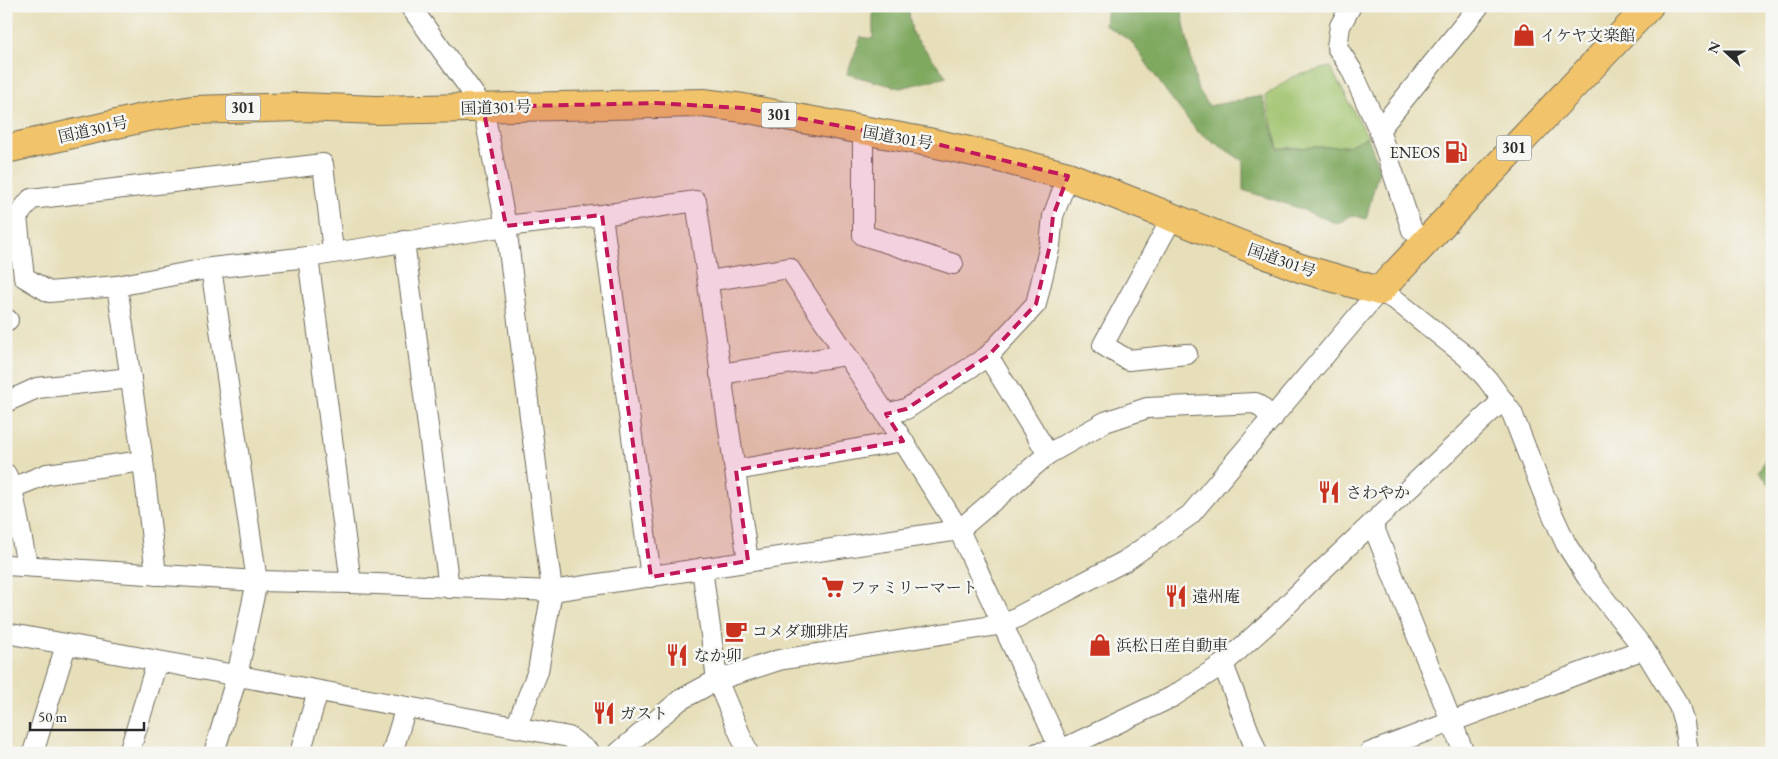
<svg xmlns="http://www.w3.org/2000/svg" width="1778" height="759" viewBox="0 0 1778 759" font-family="'EB Garamond','Noto Serif JP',serif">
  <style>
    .green { fill: #a0c36d; stroke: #66774c }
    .forest { fill: #80a960; stroke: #566a46 }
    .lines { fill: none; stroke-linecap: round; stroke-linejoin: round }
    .minor-casing { stroke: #6d6a5d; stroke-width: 22 }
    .highway-casing { stroke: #6d6a5d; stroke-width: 30 }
    .minor { stroke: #fff; stroke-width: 20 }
    .highway { stroke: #f1c36a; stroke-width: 28 }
    .marked { fill: #c2185b; fill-opacity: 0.2; stroke: #c2185b; stroke-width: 4; stroke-dasharray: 10 6; stroke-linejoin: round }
    .labels { text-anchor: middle; stroke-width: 5; stroke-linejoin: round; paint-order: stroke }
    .shield { fill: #f6f6f2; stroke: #686867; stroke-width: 1 }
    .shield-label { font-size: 15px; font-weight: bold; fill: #2b2b2b }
    .poi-label { font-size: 16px; fill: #2b2b2b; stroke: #f6f6f2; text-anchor: start }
    .street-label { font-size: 16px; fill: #2b2b2b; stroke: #f6f6f2 }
  </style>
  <rect width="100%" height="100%" fill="#f6f6f2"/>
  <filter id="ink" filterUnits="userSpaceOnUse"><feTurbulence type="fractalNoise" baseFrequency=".02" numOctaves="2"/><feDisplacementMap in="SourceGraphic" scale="10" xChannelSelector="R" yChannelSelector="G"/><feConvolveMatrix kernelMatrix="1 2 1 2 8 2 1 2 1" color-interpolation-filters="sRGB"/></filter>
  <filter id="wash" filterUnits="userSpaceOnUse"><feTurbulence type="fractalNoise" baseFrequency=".0096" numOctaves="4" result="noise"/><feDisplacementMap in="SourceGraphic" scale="20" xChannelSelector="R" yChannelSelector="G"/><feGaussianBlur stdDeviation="1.12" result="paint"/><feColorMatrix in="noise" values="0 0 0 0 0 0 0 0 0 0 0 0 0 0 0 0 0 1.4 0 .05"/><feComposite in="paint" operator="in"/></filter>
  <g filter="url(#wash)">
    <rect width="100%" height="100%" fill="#e7dfba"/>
    <path class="green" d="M1330,67L1368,137L1348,146L1278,148L1265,96L1292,77Z"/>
    <g class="forest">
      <path d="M873,6H908L912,33L947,77L900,88L847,74L861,37L873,39Z"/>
      <path d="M1107,6H1189L1182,14L1197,87L1209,106L1262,96L1278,149L1348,146L1368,137L1379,169L1366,219L1351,215L1338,224L1296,207L1243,190V161L1197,131L1168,94L1131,41L1105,25Z"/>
      <path d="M1772,446V488L1759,471Z"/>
    </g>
  </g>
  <g filter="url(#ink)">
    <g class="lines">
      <defs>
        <g id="minor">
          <path d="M410,6L483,107L506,226L552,591L538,671L516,727"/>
          <path d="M1351,6L1340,26L1337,47L1351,69L1379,130L1412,230L1426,242"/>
          <path d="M1379,130L1479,6"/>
          <path d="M863,131V235L953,264"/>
          <path d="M602,215L651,577"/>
          <path d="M1172,218L1103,345L1128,360L1187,354"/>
          <path d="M404,241L449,588"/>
          <path d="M333,251L323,164L31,199L17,217L24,277L49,292L117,286L211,268L308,257L506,226L602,215L696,201L748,561"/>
          <path d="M308,257L351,583"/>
          <path d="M211,268L257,581L237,676L214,753"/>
          <path d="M708,281L789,268L886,414L959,530L1062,753"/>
          <path d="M6,320H8"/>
          <path d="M988,356L1048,454"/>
          <path d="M720,374L846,355"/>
          <path d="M6,402L37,388L131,378"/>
          <path d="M886,414L906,409L988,356L1036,304L1050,245L1053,216L1068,176"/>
          <path d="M143,461L156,575"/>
          <path d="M736,470L903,441"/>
          <path d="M6,474L12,488L27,565"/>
          <path d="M12,488L47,474L143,461L117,286"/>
          <path d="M1372,523L1464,753"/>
          <path d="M6,565L257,581L351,583L552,591L959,530L1048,454L1105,422L1147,408L1256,403L1273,418"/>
          <path d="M702,568L717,680L748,753"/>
          <path d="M6,633L569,737L590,753"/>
          <path d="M1223,664L1257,753"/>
          <path d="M33,753L66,645"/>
          <path d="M129,753L157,662"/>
          <path d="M300,753L318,691"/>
          <path d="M392,753L406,707"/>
          <path d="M618,753L680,700L717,680L779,660L1004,624L1125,561L1190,515L1379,291L1397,301L1467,357L1487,379L1512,413L1546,500L1566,544L1587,577L1644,649L1679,706L1684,723L1688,753"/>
          <path d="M1038,753L1061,750L1172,697L1223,664L1273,619L1314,578L1503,400"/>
          <path d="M1369,753L1644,649"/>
        </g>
        <path id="highway" d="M6,149L143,118L193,110L301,107L376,110L703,103L743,108L928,142L992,156L1068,176L1300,268L1379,291L1649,6"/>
      </defs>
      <use href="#minor" class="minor-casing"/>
      <use href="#highway" class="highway-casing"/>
      <use href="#minor" class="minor"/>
      <use href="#highway" class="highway"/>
    </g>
  </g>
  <path class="marked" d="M655,103L743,108L928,142L1068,176L1053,216L1050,245L1036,304L988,356L906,409L886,414L903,441L736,470L748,561L651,577L602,215L506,226L483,107Z"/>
  <defs>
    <symbol id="shop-bare" viewBox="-9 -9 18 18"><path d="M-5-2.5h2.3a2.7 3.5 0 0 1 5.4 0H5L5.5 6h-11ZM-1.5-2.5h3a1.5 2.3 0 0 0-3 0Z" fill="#c8321e" stroke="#f6f6f2" stroke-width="2.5" paint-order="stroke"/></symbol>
    <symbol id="fuel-bare" viewBox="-9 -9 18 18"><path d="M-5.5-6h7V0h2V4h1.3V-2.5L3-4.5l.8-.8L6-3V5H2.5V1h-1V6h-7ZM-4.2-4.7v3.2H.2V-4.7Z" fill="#c8321e" stroke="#f6f6f2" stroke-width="2.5" paint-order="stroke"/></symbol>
    <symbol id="restaurant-bare" viewBox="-9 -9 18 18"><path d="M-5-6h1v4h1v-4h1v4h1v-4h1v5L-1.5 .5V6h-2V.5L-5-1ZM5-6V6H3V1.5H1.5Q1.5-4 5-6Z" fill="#c8321e" stroke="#f6f6f2" stroke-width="2.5" paint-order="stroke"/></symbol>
    <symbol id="supermarket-bare" viewBox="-9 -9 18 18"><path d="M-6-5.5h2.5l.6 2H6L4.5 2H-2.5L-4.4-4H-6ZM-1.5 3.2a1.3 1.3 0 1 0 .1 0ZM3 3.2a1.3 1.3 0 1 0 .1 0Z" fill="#c8321e" stroke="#f6f6f2" stroke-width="2.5" paint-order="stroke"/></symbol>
    <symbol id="cafe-bare" viewBox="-9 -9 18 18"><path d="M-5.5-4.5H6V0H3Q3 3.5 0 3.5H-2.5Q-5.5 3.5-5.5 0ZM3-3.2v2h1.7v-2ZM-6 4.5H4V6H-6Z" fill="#c8321e" stroke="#f6f6f2" stroke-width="2.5" paint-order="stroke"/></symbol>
  </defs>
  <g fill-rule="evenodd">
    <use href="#shop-bare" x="1508" y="19" width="32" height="32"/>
    <use href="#fuel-bare" x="1440" y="136" width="32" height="32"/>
    <use href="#restaurant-bare" x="1313" y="476" width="32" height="32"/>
    <use href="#supermarket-bare" x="817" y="571" width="32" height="32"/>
    <use href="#restaurant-bare" x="1160" y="580" width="32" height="32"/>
    <use href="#cafe-bare" x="720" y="615" width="32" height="32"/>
    <use href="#shop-bare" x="1084" y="629" width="32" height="32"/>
    <use href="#restaurant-bare" x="661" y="639" width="32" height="32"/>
    <use href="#restaurant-bare" x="588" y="697" width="32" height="32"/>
  </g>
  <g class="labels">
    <g class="shield">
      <rect x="225.5" y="95.5" width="35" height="25" rx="4"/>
      <rect x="761.5" y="102.5" width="35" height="25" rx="4"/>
      <rect x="1496.5" y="135.5" width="35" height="25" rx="4"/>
    </g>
    <g class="shield-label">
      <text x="243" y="113">301</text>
      <text x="779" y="120">301</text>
      <text x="1514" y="153">301</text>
    </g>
    <g class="poi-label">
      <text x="1540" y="41">イケヤ文楽館</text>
      <text x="1440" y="158" text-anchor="end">ENEOS</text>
      <text x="1346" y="498">さわやか</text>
      <text x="850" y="593">ファミリーマート</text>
      <text x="1192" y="602">遠州庵</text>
      <text x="752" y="637">コメダ珈琲店</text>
      <text x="1116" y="651">浜松日産自動車</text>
      <text x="694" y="661">なか卯</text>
      <text x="620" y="719">ガスト</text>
    </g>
    <g class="street-label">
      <text transform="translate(496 107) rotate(-2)" y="6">国道301号</text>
      <text transform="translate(93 129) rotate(-13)" y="6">国道301号</text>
      <text transform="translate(898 137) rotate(10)" y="6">国道301号</text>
      <text transform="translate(1282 260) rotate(19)" y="6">国道301号</text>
    </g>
  </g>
  <rect width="1778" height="759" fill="none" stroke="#f6f6f2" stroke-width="25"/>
  <g transform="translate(1726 52) rotate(291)" stroke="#f6f6f2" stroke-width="4" paint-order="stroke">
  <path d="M0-4L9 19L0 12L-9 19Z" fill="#2b2b2b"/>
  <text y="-8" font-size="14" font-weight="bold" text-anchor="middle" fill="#2b2b2b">N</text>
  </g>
  <path d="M30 722v8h114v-8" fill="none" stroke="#2b2b2b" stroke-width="2.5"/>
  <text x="38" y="722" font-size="15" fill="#2b2b2b" stroke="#f6f6f2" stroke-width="4" paint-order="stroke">50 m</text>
</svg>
